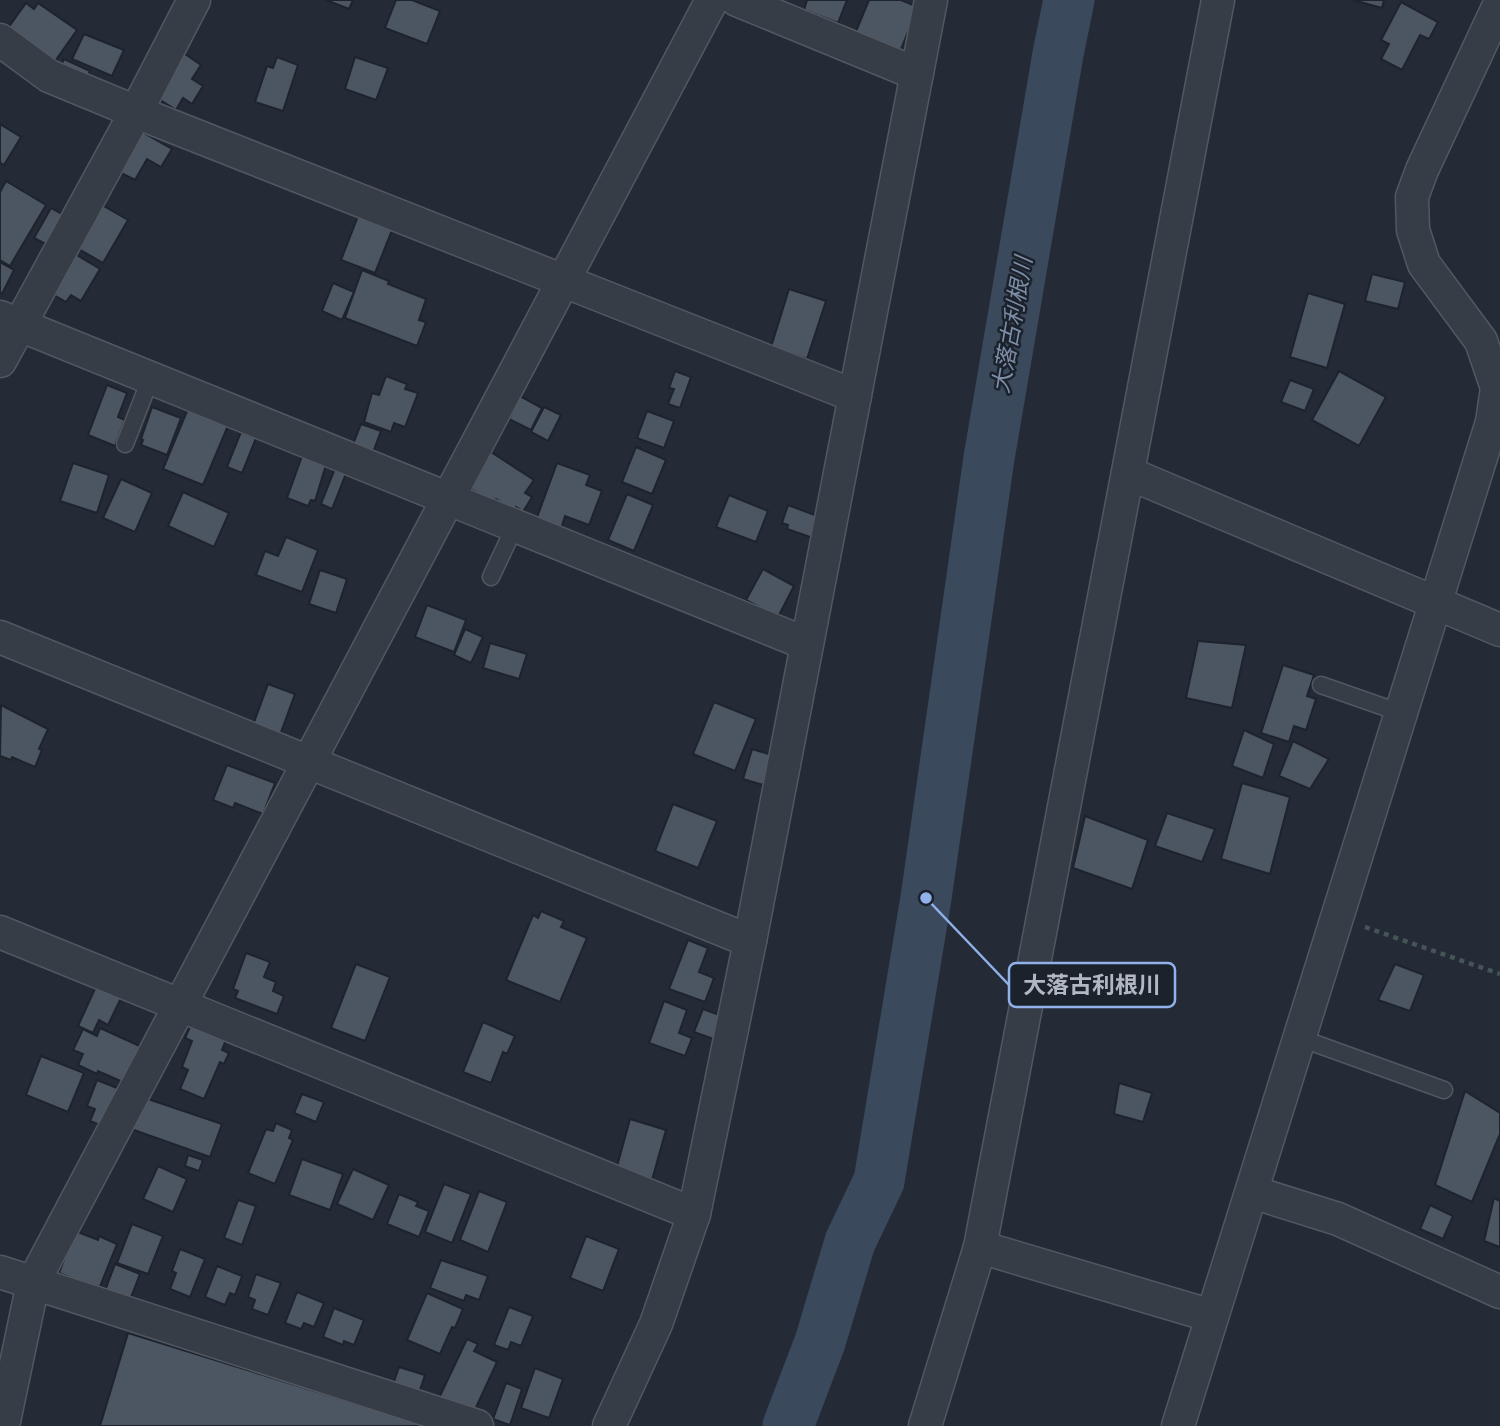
<svg xmlns="http://www.w3.org/2000/svg" width="1500" height="1426" viewBox="0 0 1500 1426" font-family="Inter,'Noto Sans JP',sans-serif">
  <style>
    .lines { fill: none; stroke-linecap: round; stroke-linejoin: round }
    .river { stroke: #3b495d; stroke-width: 51 }
    .building { fill: #4c5562; stroke: #1e242e; stroke-width: 2 }
    .service-casing { stroke: #525862; stroke-width: 19 }
    .minor-casing { stroke: #525862; stroke-width: 35 }
    .path { stroke: #455457; stroke-width: 4.5; stroke-dasharray: 5 5; stroke-linecap: butt }
    .service { stroke: #373d47; stroke-width: 16 }
    .minor { stroke: #373d47; stroke-width: 32 }
    .labels { text-anchor: middle; stroke-width: 5; stroke-linejoin: round; paint-order: stroke }
    .water-label { font-size: 23px; font-style: italic; fill: #7d8ea8; stroke: #1c222c }
    .leader { fill: none; stroke: #90b1ea; stroke-width: 2.5 }
    .callout-dot { fill: #90b1ea; stroke: #1c222c; stroke-width: 2.5 }
    .callout { fill: #1c222c; stroke: #90b1ea; stroke-width: 2.5 }
    .callout-label { font-size: 23px; text-anchor: middle; font-weight: bold; fill: #b2b8c3 }
  </style>
  <rect width="100%" height="100%" fill="#242b36"/>
  <g class="lines">
    <path class="river" d="M788,1426L820,1342L850,1242L879,1181L926,898L989,458L1058,54L1069,0"/>
  </g>
  <g class="building">
    <path d="M326,0H353L349,9Z"/>
    <path d="M396,0H412L440,11L427,44L385,28Z"/>
    <path d="M807,0H847L838,23L804,10Z"/>
    <path d="M869,0H901L918,7L899,54L854,36Z"/>
    <path d="M1353,0H1384L1382,8Z"/>
    <path d="M1401,2L1438,22L1429,39L1420,35L1402,70L1381,59L1389,44L1381,40Z"/>
    <path d="M26,3L34,9L38,3L77,30L53,64L8,28Z"/>
    <path d="M84,34L124,50L112,76L72,59Z"/>
    <path d="M182,52L201,65L192,79L203,86L192,104L183,98L176,110L154,96Z"/>
    <path d="M277,57L298,65L283,111L255,102L267,66L273,68Z"/>
    <path d="M355,57L388,68L376,100L345,89Z"/>
    <path d="M64,59L90,71L85,83L58,71Z"/>
    <path d="M0,124L21,137L4,165L0,163Z"/>
    <path d="M142,132L172,149L161,167L147,159L135,180L119,172Z"/>
    <path d="M6,181L46,205L10,266L0,260V192Z"/>
    <path d="M102,205L128,220L103,263L77,248Z"/>
    <path d="M51,208L69,218L53,248L34,238Z"/>
    <path d="M360,211L394,225L375,273L341,260Z"/>
    <path d="M75,254L100,269L81,301L71,295L66,302L52,294Z"/>
    <path d="M0,262L14,270L2,294L0,293Z"/>
    <path d="M362,270L389,281L388,284L426,299L419,320L426,322L417,346L345,318Z"/>
    <path d="M1372,274L1405,282L1398,309L1365,301Z"/>
    <path d="M333,283L354,292L342,320L322,311Z"/>
    <path d="M789,289L826,301L807,359L771,347Z"/>
    <path d="M1308,293L1345,304L1327,368L1290,357Z"/>
    <path d="M675,371L691,377L680,408L668,404L674,389L669,388Z"/>
    <path d="M1339,371L1386,397L1359,446L1312,420Z"/>
    <path d="M386,376L407,384L405,389L418,393L405,427L394,423L391,432L364,422L372,393L379,395Z"/>
    <path d="M1290,380L1314,389L1305,411L1281,402Z"/>
    <path d="M107,385L127,393L118,417L125,420L115,446L88,435Z"/>
    <path d="M520,396L542,408L531,430L509,419Z"/>
    <path d="M190,404L230,421L203,485L163,469Z"/>
    <path d="M152,407L181,418L167,455L141,445L143,440L141,439Z"/>
    <path d="M544,407L561,415L548,441L531,432Z"/>
    <path d="M647,411L674,421L664,448L637,438Z"/>
    <path d="M361,424L381,431L372,455L352,447Z"/>
    <path d="M241,432L256,438L242,473L227,467Z"/>
    <path d="M636,447L666,460L652,494L622,482Z"/>
    <path d="M491,452L534,480L525,493L532,497L523,512L516,507L514,511L496,499L493,503L468,487Z"/>
    <path d="M302,456L326,465L315,501L311,500L308,506L287,498Z"/>
    <path d="M73,463L109,475L97,513L60,501Z"/>
    <path d="M557,463L590,475L586,485L602,491L589,525L565,516L561,529L536,520Z"/>
    <path d="M336,466L347,471L332,509L321,504Z"/>
    <path d="M121,479L152,493L135,532L103,518Z"/>
    <path d="M183,492L229,513L214,547L168,526Z"/>
    <path d="M627,494L653,505L634,551L608,540Z"/>
    <path d="M729,495L768,511L756,542L716,527Z"/>
    <path d="M788,505L820,517L813,538L787,529L788,525L782,523Z"/>
    <path d="M286,537L318,550L302,592L256,575L265,551L278,556Z"/>
    <path d="M763,569L794,586L778,617L746,600Z"/>
    <path d="M320,570L347,579L336,613L309,604Z"/>
    <path d="M427,605L466,620L454,652L415,637Z"/>
    <path d="M465,629L483,637L471,663L454,655Z"/>
    <path d="M1198,641L1246,645L1232,708L1186,698Z"/>
    <path d="M490,643L527,654L519,679L483,668Z"/>
    <path d="M1283,665L1314,675L1307,696L1316,699L1306,730L1294,726L1289,742L1261,733Z"/>
    <path d="M268,684L295,694L280,735L253,725Z"/>
    <path d="M714,702L756,719L735,771L693,754Z"/>
    <path d="M1,705L48,729L39,749L42,750L35,767L12,757L11,760L0,756Z"/>
    <path d="M1244,730L1274,744L1263,778L1232,766Z"/>
    <path d="M1293,741L1329,759L1310,789L1279,776Z"/>
    <path d="M752,749L772,755L763,785L743,779Z"/>
    <path d="M227,765L275,783L263,814L235,803L233,808L213,800Z"/>
    <path d="M1242,783L1290,797L1270,874L1221,859Z"/>
    <path d="M673,804L717,821L698,868L655,851Z"/>
    <path d="M1167,813L1215,829L1202,862L1155,846Z"/>
    <path d="M1085,816L1148,840L1132,889L1073,868Z"/>
    <path d="M541,911L564,921L561,927L587,938L560,1002L506,980L533,915L538,918Z"/>
    <path d="M688,940L708,948L699,972L714,978L705,1002L669,989Z"/>
    <path d="M246,953L270,962L264,977L276,982L273,991L284,996L277,1014L235,998L238,991L233,989Z"/>
    <path d="M356,964L390,977L365,1041L331,1028Z"/>
    <path d="M1395,964L1424,975L1410,1011L1378,1000Z"/>
    <path d="M98,982L129,996L127,1001L121,998L108,1025L99,1020L93,1033L78,1026Z"/>
    <path d="M664,1001L687,1010L679,1033L692,1038L685,1056L649,1043Z"/>
    <path d="M703,1009L725,1017L716,1040L694,1032Z"/>
    <path d="M192,1022L227,1037L222,1050L229,1053L224,1064L220,1062L204,1099L180,1089L188,1070L182,1067L192,1041L185,1038Z"/>
    <path d="M483,1022L515,1036L507,1054L503,1052L491,1083L463,1072Z"/>
    <path d="M100,1028L142,1047L125,1083L98,1071L97,1074L78,1065L83,1054L73,1050L83,1029L97,1036Z"/>
    <path d="M41,1056L84,1073L68,1112L26,1095Z"/>
    <path d="M97,1080L122,1090L107,1128L90,1121L95,1109L87,1106Z"/>
    <path d="M1119,1083L1152,1093L1143,1122L1114,1114Z"/>
    <path d="M1465,1091L1500,1113V1134L1472,1202L1435,1185Z"/>
    <path d="M302,1094L324,1102L316,1122L294,1113Z"/>
    <path d="M142,1097L222,1124L210,1157L131,1129Z"/>
    <path d="M630,1119L666,1130L652,1180L616,1170Z"/>
    <path d="M276,1123L292,1130L289,1138L293,1140L275,1184L248,1173L266,1129L273,1131Z"/>
    <path d="M188,1155L203,1160L199,1171L185,1166Z"/>
    <path d="M302,1159L343,1174L330,1210L289,1195Z"/>
    <path d="M158,1166L187,1179L173,1212L143,1199Z"/>
    <path d="M353,1169L389,1185L373,1220L337,1204Z"/>
    <path d="M444,1184L471,1194L452,1243L425,1232Z"/>
    <path d="M479,1191L507,1202L488,1252L460,1240Z"/>
    <path d="M399,1194L418,1202L416,1206L429,1211L419,1237L387,1224Z"/>
    <path d="M1494,1198L1500,1201V1247L1484,1241Z"/>
    <path d="M238,1200L256,1206L242,1245L224,1238Z"/>
    <path d="M1430,1205L1453,1216L1443,1239L1420,1229Z"/>
    <path d="M132,1224L163,1236L148,1274L117,1263Z"/>
    <path d="M75,1231L98,1240L99,1236L117,1244L99,1289L59,1273Z"/>
    <path d="M586,1236L619,1249L603,1291L570,1278Z"/>
    <path d="M180,1249L205,1259L190,1297L170,1289L176,1273L172,1271Z"/>
    <path d="M441,1260L488,1276L479,1300L466,1295L464,1301L430,1288Z"/>
    <path d="M115,1264L140,1274L128,1305L103,1296Z"/>
    <path d="M217,1266L242,1276L235,1295L230,1293L225,1305L205,1297Z"/>
    <path d="M256,1274L281,1283L268,1315L252,1309L255,1300L248,1297Z"/>
    <path d="M297,1292L324,1303L314,1327L304,1323L301,1329L285,1323Z"/>
    <path d="M427,1293L463,1309L455,1328L452,1327L440,1354L407,1340Z"/>
    <path d="M509,1307L533,1316L521,1346L511,1342L508,1350L494,1345Z"/>
    <path d="M334,1308L364,1320L354,1345L344,1341L343,1345L323,1337Z"/>
    <path d="M128,1333L427,1426H100Z"/>
    <path d="M467,1339L478,1344L474,1351L497,1362L473,1414L439,1398Z"/>
    <path d="M399,1367L425,1375L417,1399L391,1390Z"/>
    <path d="M535,1368L563,1379L549,1418L521,1408Z"/>
    <path d="M506,1383L522,1389L510,1425L493,1419Z"/>
  </g>
  <g class="lines">
    <defs>
      <g id="service">
        <path d="M125,444L151,377"/>
        <path d="M491,577L515,526"/>
        <path d="M1321,685L1401,713"/>
        <path d="M1300,1038L1444,1090"/>
      </g>
      <g id="minor">
        <path d="M737,0L917,74"/>
        <path d="M0,40L49,76L136,112L855,396"/>
        <path d="M0,317L807,644"/>
        <path d="M0,361L136,112L194,0"/>
        <path d="M1128,473L1500,630"/>
        <path d="M0,637L750,941"/>
        <path d="M0,932L694,1214"/>
        <path d="M1252,1192L1338,1219L1500,1292"/>
        <path d="M980,1247L1212,1316"/>
        <path d="M0,1272L477,1426"/>
        <path d="M3,1426L33,1283L712,0"/>
        <path d="M609,1426L656,1324L694,1214L750,941L931,0"/>
        <path d="M925,1426L980,1247L1218,0"/>
        <path d="M1178,1426L1492,422L1497,388L1481,341L1424,264L1413,230L1412,197L1422,170L1500,3"/>
      </g>
    </defs>
    <use href="#service" class="service-casing"/>
    <use href="#minor" class="minor-casing"/>
    <path class="path" d="M1365,927L1500,974"/>
    <use href="#service" class="service"/>
    <use href="#minor" class="minor"/>
  </g>
  <g class="labels">
    <g class="water-label">
      <text transform="translate(1012 325) rotate(-80)" y="8">大落古利根川</text>
    </g>
  </g>
  <path class="leader" d="M926 898L1009 985"/>
  <circle class="callout-dot" cx="926" cy="898" r="7"/>
  <rect class="callout" x="1009" y="963" width="166" height="44" rx="7"/>
  <g class="callout-label">
    <text x="1092" y="993">大落古利根川</text>
  </g>
</svg>
